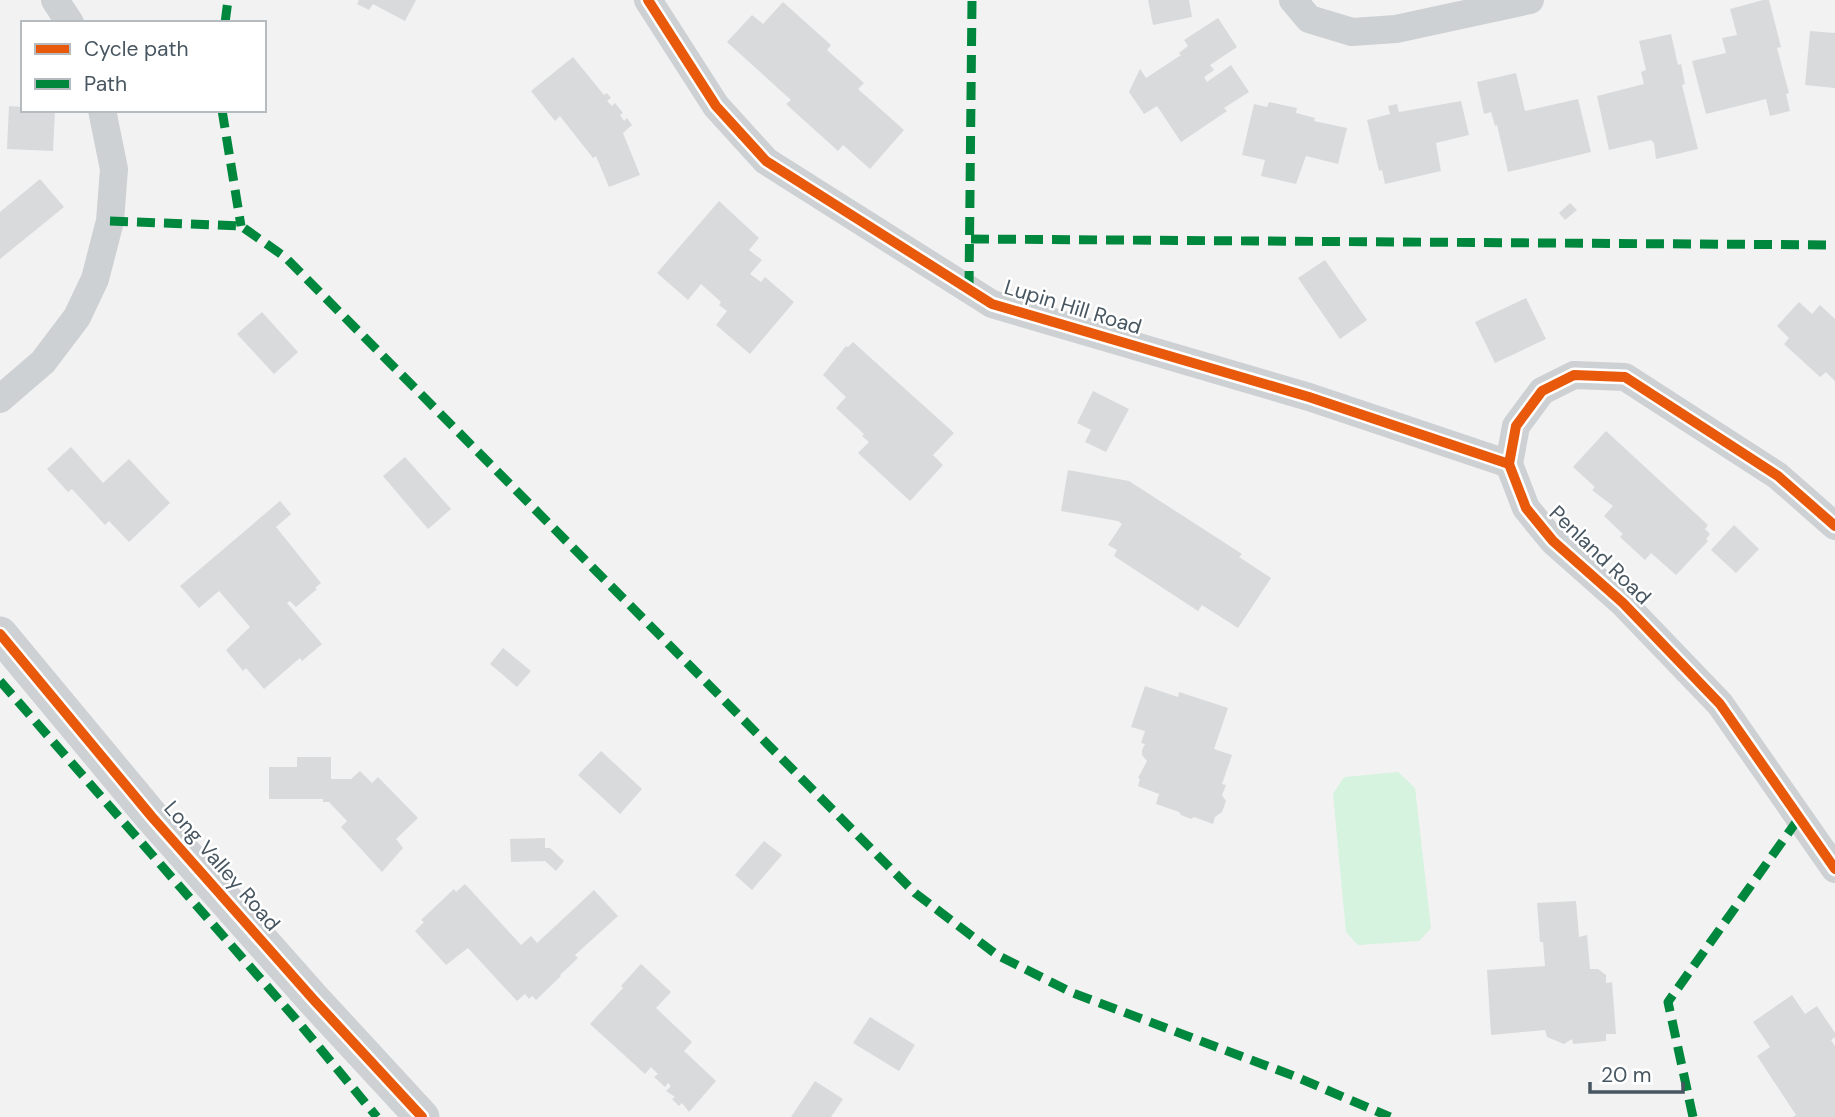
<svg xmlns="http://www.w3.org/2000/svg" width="1835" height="1117" viewBox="0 0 1835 1117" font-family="'DM Sans',sans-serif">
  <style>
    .green { fill: #d5f3de }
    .building { fill: #d9dadc }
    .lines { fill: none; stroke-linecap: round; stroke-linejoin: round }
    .minor { stroke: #cdd1d3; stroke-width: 28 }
    .tertiary { stroke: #cdd1d3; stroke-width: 35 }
    .quiet { stroke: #00873e; stroke-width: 9; stroke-dasharray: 18 9; stroke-linecap: butt }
    .cycleway-casing { stroke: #fff; stroke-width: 15 }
    .cycleway { stroke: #e8590c; stroke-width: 10 }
    .labels { text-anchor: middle; stroke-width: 5; stroke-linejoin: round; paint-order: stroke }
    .street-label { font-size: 21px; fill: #475660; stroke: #fff }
  </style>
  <rect width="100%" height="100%" fill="#f2f2f2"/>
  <path class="green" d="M1398,772L1415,788L1431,928L1419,941L1358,945L1346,932L1333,794L1344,777Z"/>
  <g class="building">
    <path d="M359,0H416L405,21L373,4L369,10L357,4Z"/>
    <path d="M1148,0H1189L1192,17L1153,25Z"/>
    <path d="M1763,0H1769L1781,47L1777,48L1789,93L1786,94L1790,111L1770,116L1766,99L1706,114L1692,61L1726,53L1722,38L1737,35L1730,9Z"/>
    <path d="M783,2L831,45L827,50L864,83L858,89L904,130L870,169L843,145L838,151L786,104L791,100L727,42L752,15L763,24Z"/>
    <path d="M1218,18L1237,47L1210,65L1214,70L1204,77L1207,82L1231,65L1249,92L1224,108L1227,111L1181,142L1157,106L1144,114L1129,92L1140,69L1146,78L1181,55L1179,53L1188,46L1184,40Z"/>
    <path d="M1810,31L1835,33V88L1805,85Z"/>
    <path d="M1671,34L1678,65L1681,64L1685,84L1682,85L1698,149L1656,159L1654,143L1651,140L1609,150L1597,96L1644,84L1641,72L1646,70L1639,41Z"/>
    <path d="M573,57L604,95L607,93L611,98L607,101L612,106L615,103L623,113L620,115L624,121L627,118L632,125L623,133L640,175L609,187L596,156L593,158L560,116L555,121L531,91Z"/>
    <path d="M1516,73L1525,111L1578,99L1591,152L1508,172L1497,125L1495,126L1491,112L1484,114L1477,82Z"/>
    <path d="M1461,101L1469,135L1436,143L1441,171L1385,184L1382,170L1379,171L1367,120L1390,114L1388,106L1397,104L1399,112Z"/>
    <path d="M1269,102L1297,108L1296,113L1315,118L1314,121L1347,128L1338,164L1306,156L1296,184L1261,176L1265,160L1242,155L1254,104L1267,107Z"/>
    <path d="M9,106L23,107V110H55L53,151L7,149Z"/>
    <path d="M40,179L64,207L0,259V212Z"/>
    <path d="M719,201L759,238L749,250L762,260L750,274L761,282L765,277L794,302L750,354L716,325L727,311L719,305L721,302L701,284L688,300L657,273Z"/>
    <path d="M1570,203L1577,210L1565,220L1559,213Z"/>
    <path d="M1325,260L1367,320L1340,339L1298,278Z"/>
    <path d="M1526,298L1546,339L1495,363L1475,322Z"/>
    <path d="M1799,302L1812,314L1820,305L1835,319V381L1826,372L1820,377L1784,344L1789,338L1777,326Z"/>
    <path d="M262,312L298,352L274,374L237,334Z"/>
    <path d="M853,342L954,433L933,455L943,465L910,501L858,453L869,442L862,436L864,434L836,408L846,397L823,375L846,346L848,347Z"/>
    <path d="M1093,391L1129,409L1106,452L1085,442L1091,430L1077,423Z"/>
    <path d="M1606,431L1708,525L1705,529L1710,534L1706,539L1708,541L1676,575L1651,553L1645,560L1620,537L1623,534L1604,516L1613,506L1592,490L1595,487L1573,467Z"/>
    <path d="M71,447L103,483L129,459L170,503L129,542L109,521L105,525L72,489L68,492L47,469Z"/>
    <path d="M405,457L451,509L428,529L383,476Z"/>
    <path d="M1068,470L1129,481L1242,554L1239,557L1271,578L1238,628L1202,605L1198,611L1114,556L1117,550L1108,545L1122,524L1118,521L1061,511Z"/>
    <path d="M280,501L291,514L276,527L321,583L315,588L317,589L296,607L290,601L287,603L322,644L302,661L300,658L264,689L246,668L243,671L226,650L250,627L219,591L199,608L180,586Z"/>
    <path d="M1734,525L1759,549L1736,573L1711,550Z"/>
    <path d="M503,648L531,671L517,687L490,664Z"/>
    <path d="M1145,686L1178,697L1179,692L1228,708L1214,749L1232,755L1222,784L1226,785L1222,795L1226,801L1222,812L1215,817L1213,824L1194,817L1191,819L1181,815L1179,812L1156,804L1159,794L1138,786L1140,779L1138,778L1147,761L1142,755V750L1145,744L1141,743L1145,731L1131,727Z"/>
    <path d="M601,751L642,789L620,814L578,775Z"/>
    <path d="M297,757H331V779H351L360,771L372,783L378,777L418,818L396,839L403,848L382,872L341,827L347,821L329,802H323V799H269V767H297Z"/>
    <path d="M545,838V848H550L564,861L556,871L545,861L511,862L510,839Z"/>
    <path d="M764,841L782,855L752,890L735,875Z"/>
    <path d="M465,884L521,945L531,936L537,943L594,890L618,916L575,955L578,958L560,975L561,976L536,1000L532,996L529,999L525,994L517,1001L468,948L446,965L415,931L424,922L421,920L454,889L456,892Z"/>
    <path d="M1576,901L1579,937L1587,935L1590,969H1598L1606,975V983L1612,982L1616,1034H1606V1041L1573,1044L1572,1039L1564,1044L1547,1037L1545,1030L1491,1035L1487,970L1545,966L1543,942H1540L1537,903Z"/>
    <path d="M641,964L671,992L656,1008L692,1042L684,1051L716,1081L689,1112L682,1103L679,1106L672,1099L675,1097L666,1091L671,1086L668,1083L665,1087L654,1077L658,1074L651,1067L645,1074L590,1024L623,988L621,986Z"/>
    <path d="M1792,995L1805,1014L1817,1006L1835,1033V1037L1831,1040L1835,1046V1117H1793L1796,1115L1757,1056L1770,1047L1753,1022Z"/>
    <path d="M870,1017L915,1045L899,1071L853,1043Z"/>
    <path d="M815,1081L843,1099L831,1117H791Z"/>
  </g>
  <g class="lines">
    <g class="minor">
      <path d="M55,0L70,23"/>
      <path d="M648,0L716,106L766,161L992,304L1309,397L1509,464"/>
      <path d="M1293,0L1309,19L1352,32L1396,29L1530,0"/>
      <path d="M0,399L43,362L77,317L95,279L110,221L114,169L102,110"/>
      <path d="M1835,526L1778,476L1625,377L1574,375L1542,391L1516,426L1509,464L1526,508L1553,541L1623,603L1720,704L1835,869"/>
    </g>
    <path class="tertiary" d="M0,634L152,817L313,999L422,1117"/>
    <g class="quiet">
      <path d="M225,23L228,0"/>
      <path d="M222,110L241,226"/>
      <path d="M110,221L241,226L285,257L915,893L997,955L1073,993L1294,1076L1390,1117"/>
      <path d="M971,239L1835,245"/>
      <path d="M969,289L972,0"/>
      <path d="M0,681L294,1017L377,1117"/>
      <path d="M1693,1117L1668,1002L1799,818"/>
    </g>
    <defs>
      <g id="cycleway">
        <path d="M648,0L716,106L766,161L992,304L1309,397L1509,464"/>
        <path d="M1835,526L1778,476L1625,377L1574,375L1542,391L1516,426L1509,464L1526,508L1553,541L1623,603L1720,704L1835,869"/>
        <path d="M0,634L152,817L313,999L422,1117"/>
      </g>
    </defs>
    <use href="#cycleway" class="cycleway-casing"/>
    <use href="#cycleway" class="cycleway"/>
  </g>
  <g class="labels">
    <g class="street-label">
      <text transform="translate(1073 307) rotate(17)" y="7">Lupin Hill Road</text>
      <text transform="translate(1600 555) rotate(44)" y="7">Penland Road</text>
      <text transform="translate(222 866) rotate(49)" y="7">Long Valley Road</text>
    </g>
  </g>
  <rect x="21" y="21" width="245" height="91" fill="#ffffff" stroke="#b5bbbf" stroke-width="2"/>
  <rect x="35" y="44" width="35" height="10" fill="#e8590c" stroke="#b5bbbf" stroke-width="2"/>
  <text x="84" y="56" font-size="21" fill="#475660">Cycle path</text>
  <rect x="35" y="79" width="35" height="10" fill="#00873e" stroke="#b5bbbf" stroke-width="2"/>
  <text x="84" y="91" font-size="21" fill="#475660">Path</text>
  <path d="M1590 1082v10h93v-10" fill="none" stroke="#475660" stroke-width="3.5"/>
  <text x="1601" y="1082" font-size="21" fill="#475660" stroke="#ffffff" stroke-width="5" paint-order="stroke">20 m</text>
</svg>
